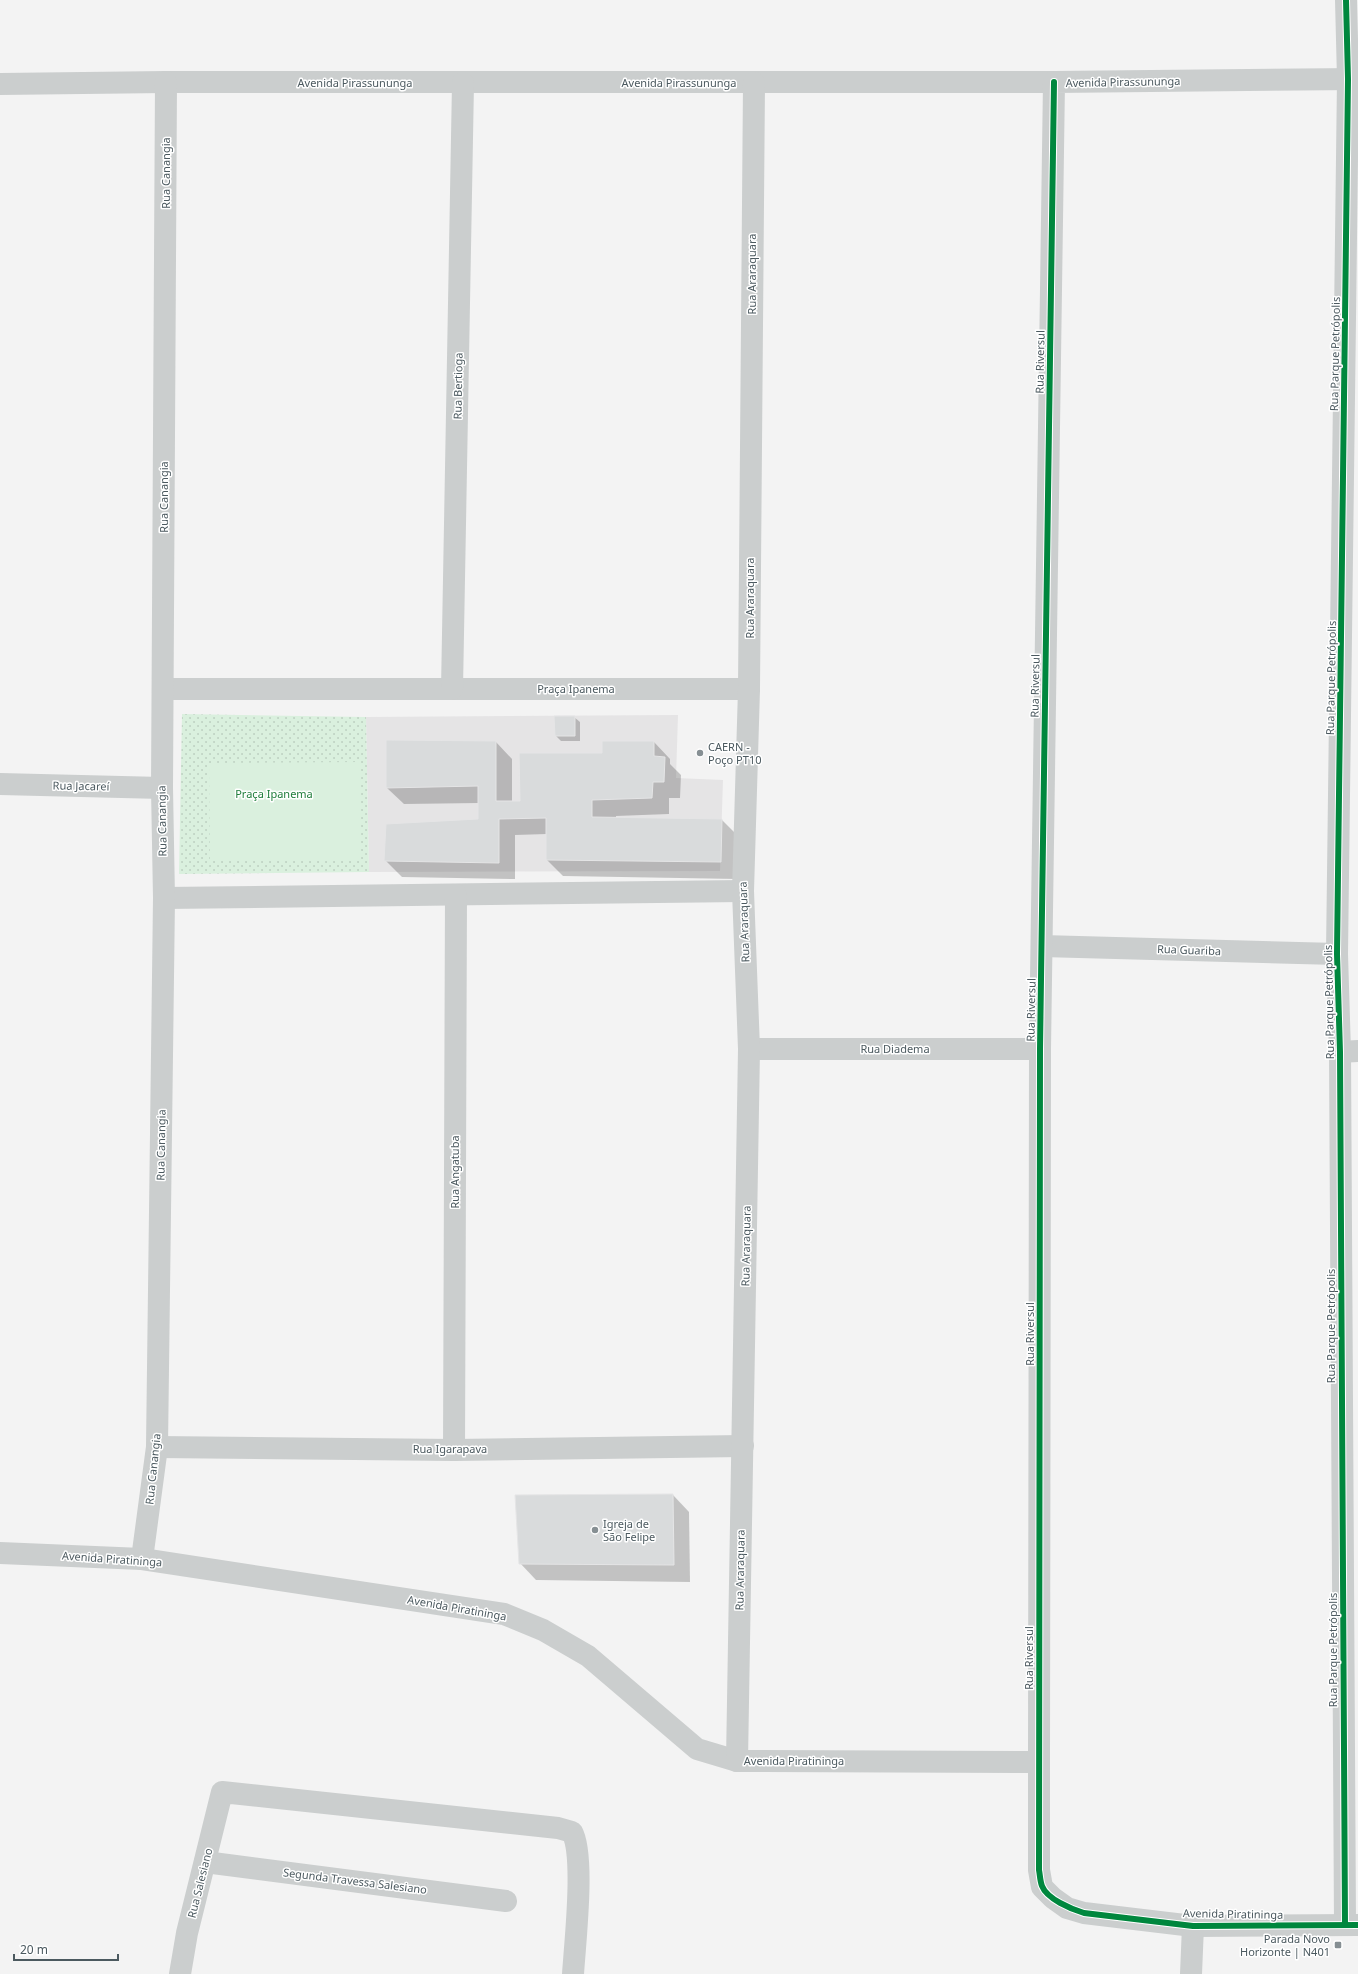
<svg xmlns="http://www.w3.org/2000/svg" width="1358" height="1974" viewBox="0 0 1358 1974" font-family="'Noto Sans',sans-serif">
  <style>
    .education { fill: #e5e4e5 }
    .park { fill: url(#park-dots) }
    .pitch { fill: #daf0de }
    .shadow { fill: #0003 }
    .building { fill: #d9dbdc; stroke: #e5e5e6 }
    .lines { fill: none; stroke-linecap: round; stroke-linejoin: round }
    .minor { stroke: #cbcece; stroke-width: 22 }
    .tertiary { stroke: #cbcece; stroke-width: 22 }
    .cycleway-casing { stroke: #fff; stroke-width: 8 }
    .cycleway { stroke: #00873e; stroke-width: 6 }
    .poi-dot { fill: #868f93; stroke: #fff; stroke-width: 1.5 }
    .labels { text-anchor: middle; stroke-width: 3; stroke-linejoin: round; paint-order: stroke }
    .street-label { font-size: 11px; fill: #4b595f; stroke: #fff }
    .poi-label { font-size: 11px; fill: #4b595f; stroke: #fff; text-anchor: start }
    .park-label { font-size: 11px; fill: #1f7d3b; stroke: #fff }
  </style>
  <defs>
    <pattern id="park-dots" width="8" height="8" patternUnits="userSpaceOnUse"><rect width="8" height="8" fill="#daf0de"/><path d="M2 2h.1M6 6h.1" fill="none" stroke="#bdd0c1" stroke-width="1.8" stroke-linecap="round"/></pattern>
  </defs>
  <rect width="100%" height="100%" fill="#f3f3f3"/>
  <path class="education" d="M678,715L676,778L723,780L720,871L369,872L366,717Z"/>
  <path class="park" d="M182,714L366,717L369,872L179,874Z"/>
  <path class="pitch" d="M361,762L360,861H210L209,763Z"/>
  <g class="shadow">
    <path d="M574,717L580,722V741H561L556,736Z"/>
    <path d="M496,742L512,759V802H521L603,754L654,742L670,759V764L681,775L680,798H669V814L616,816V818L722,820L738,836L737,879L563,876L547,860V834L515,835V879L402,877L385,860L479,820V803L404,804L387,788Z"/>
    <path d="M673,1495L689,1512L690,1582L536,1580L520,1563Z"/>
  </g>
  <g class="building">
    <path d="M554,716H575V736H555Z"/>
    <path d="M386,740L496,741V801H520L519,753H602V741H654V756L665,757L664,782H653L652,798L592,800V817L722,819L721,862L546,860V818L499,819V863L384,861L386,824L478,819V786L386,788Z"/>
    <path d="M673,1494L674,1565L519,1564L515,1495Z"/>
  </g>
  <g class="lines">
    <g class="minor">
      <path d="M0,84L166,82H1054"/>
      <path d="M163,689H749"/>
      <path d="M452,689L463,83"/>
      <path d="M0,784L162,788"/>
      <path d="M164,898L743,891"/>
      <path d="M1042,946L1337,954"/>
      <path d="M749,1049H1040"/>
      <path d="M1340,1052L1358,1051"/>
      <path d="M157,1447L454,1450L743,1446"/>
      <path d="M454,1450L456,895"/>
      <path d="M0,1553L142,1559L504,1614L543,1630L588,1656L697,1749L737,1761L1039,1762"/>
      <path d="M142,1559L157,1447L164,898L162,788L166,82"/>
      <path d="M737,1761L749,1049L743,891L749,689L754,83"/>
      <path d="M205,1862L506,1901"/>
      <path d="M1345,1924L1340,1052L1337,954L1348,79L1346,0"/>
      <path d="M180,1974L187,1933L222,1792L558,1828L572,1832C585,1855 575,1943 573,1974"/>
      <path d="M1191,1974L1193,1926"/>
    </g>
    <path class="tertiary" d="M1358,79L1054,82L1040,1049L1039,1762V1870L1042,1887L1053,1898L1067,1908L1084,1913L1193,1926L1358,1925"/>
    <defs>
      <g id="cycleway">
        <path d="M1054,82L1040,1049L1039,1870C1040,1875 1040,1881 1042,1886C1047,1899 1071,1909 1084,1913L1193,1926L1358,1925"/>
        <path d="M1345,1924L1340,1052L1337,954L1348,79L1346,0"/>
      </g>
    </defs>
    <use href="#cycleway" class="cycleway-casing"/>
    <use href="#cycleway" class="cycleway"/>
  </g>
  <g class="poi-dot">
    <circle cx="700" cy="753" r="4"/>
    <circle cx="595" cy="1530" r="4"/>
    <rect x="1334" y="1941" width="8" height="8" rx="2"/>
  </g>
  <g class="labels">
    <g class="street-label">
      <text transform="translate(1123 82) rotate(-1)" y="4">Avenida Pirassununga</text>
      <text x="355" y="87">Avenida Pirassununga</text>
      <text x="679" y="87">Avenida Pirassununga</text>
      <text transform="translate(166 173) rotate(-90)" y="4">Rua Canangia</text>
      <text transform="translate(752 274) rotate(-90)" y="4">Rua Araraquara</text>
      <text transform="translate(1335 354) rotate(-89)" y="4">Rua Parque Petrópolis</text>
      <text transform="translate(1040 362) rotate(-89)" y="4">Rua Riversul</text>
      <text transform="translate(458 386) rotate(-89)" y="4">Rua Bertioga</text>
      <text transform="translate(164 497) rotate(-90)" y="4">Rua Canangia</text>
      <text transform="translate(750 598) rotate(-90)" y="4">Rua Araraquara</text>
      <text transform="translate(1331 678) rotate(-89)" y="4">Rua Parque Petrópolis</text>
      <text transform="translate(1035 686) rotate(-89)" y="4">Rua Riversul</text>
      <text x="576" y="693">Praça Ipanema</text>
      <text transform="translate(81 786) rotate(1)" y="4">Rua Jacareí</text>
      <text transform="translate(162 821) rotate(-91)" y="4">Rua Canangia</text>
      <text transform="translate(744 922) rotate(-92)" y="4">Rua Araraquara</text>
      <text transform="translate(1189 950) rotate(2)" y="4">Rua Guariba</text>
      <text transform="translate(1329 1002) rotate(-91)" y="4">Rua Parque Petrópolis</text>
      <text transform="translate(1031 1010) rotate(-89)" y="4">Rua Riversul</text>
      <text x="895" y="1053">Rua Diadema</text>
      <text transform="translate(161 1145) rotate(-89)" y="4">Rua Canangia</text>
      <text transform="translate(455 1172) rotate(-90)" y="4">Rua Angatuba</text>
      <text transform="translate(746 1246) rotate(-89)" y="4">Rua Araraquara</text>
      <text transform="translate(1331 1326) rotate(-90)" y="4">Rua Parque Petrópolis</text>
      <text transform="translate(1030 1334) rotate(-90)" y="4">Rua Riversul</text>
      <text x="450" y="1453">Rua Igarapava</text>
      <text transform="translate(153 1469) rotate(-84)" y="4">Rua Canangia</text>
      <text transform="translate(112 1559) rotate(4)" y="4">Avenida Piratininga</text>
      <text transform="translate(740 1570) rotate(-89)" y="4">Rua Araraquara</text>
      <text transform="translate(457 1608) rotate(10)" y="4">Avenida Piratininga</text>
      <text transform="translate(1333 1650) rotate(-90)" y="4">Rua Parque Petrópolis</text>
      <text transform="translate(1029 1658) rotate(-90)" y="4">Rua Riversul</text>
      <text x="794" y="1765">Avenida Piratininga</text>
      <text transform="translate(355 1881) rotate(7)" y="4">Segunda Travessa Salesiano</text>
      <text transform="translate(200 1883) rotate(-76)" y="4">Rua Salesiano</text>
      <text transform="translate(1233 1914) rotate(1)" y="4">Avenida Piratininga</text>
    </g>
    <g class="poi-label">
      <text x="708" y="751">CAERN -<tspan x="708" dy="13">Poço PT10</tspan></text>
      <text x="603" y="1528">Igreja de<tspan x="603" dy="13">São Felipe</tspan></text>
      <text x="1330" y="1943" text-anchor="end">Parada Novo<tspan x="1330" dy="13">Horizonte | N401</tspan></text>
    </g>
    <g class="park-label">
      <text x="274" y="798">Praça Ipanema</text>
    </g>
  </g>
  <path d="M14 1954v6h104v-6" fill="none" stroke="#4b595f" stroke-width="2"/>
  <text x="20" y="1954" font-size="12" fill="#4b595f" stroke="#ffffff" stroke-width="3" paint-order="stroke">20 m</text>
</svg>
